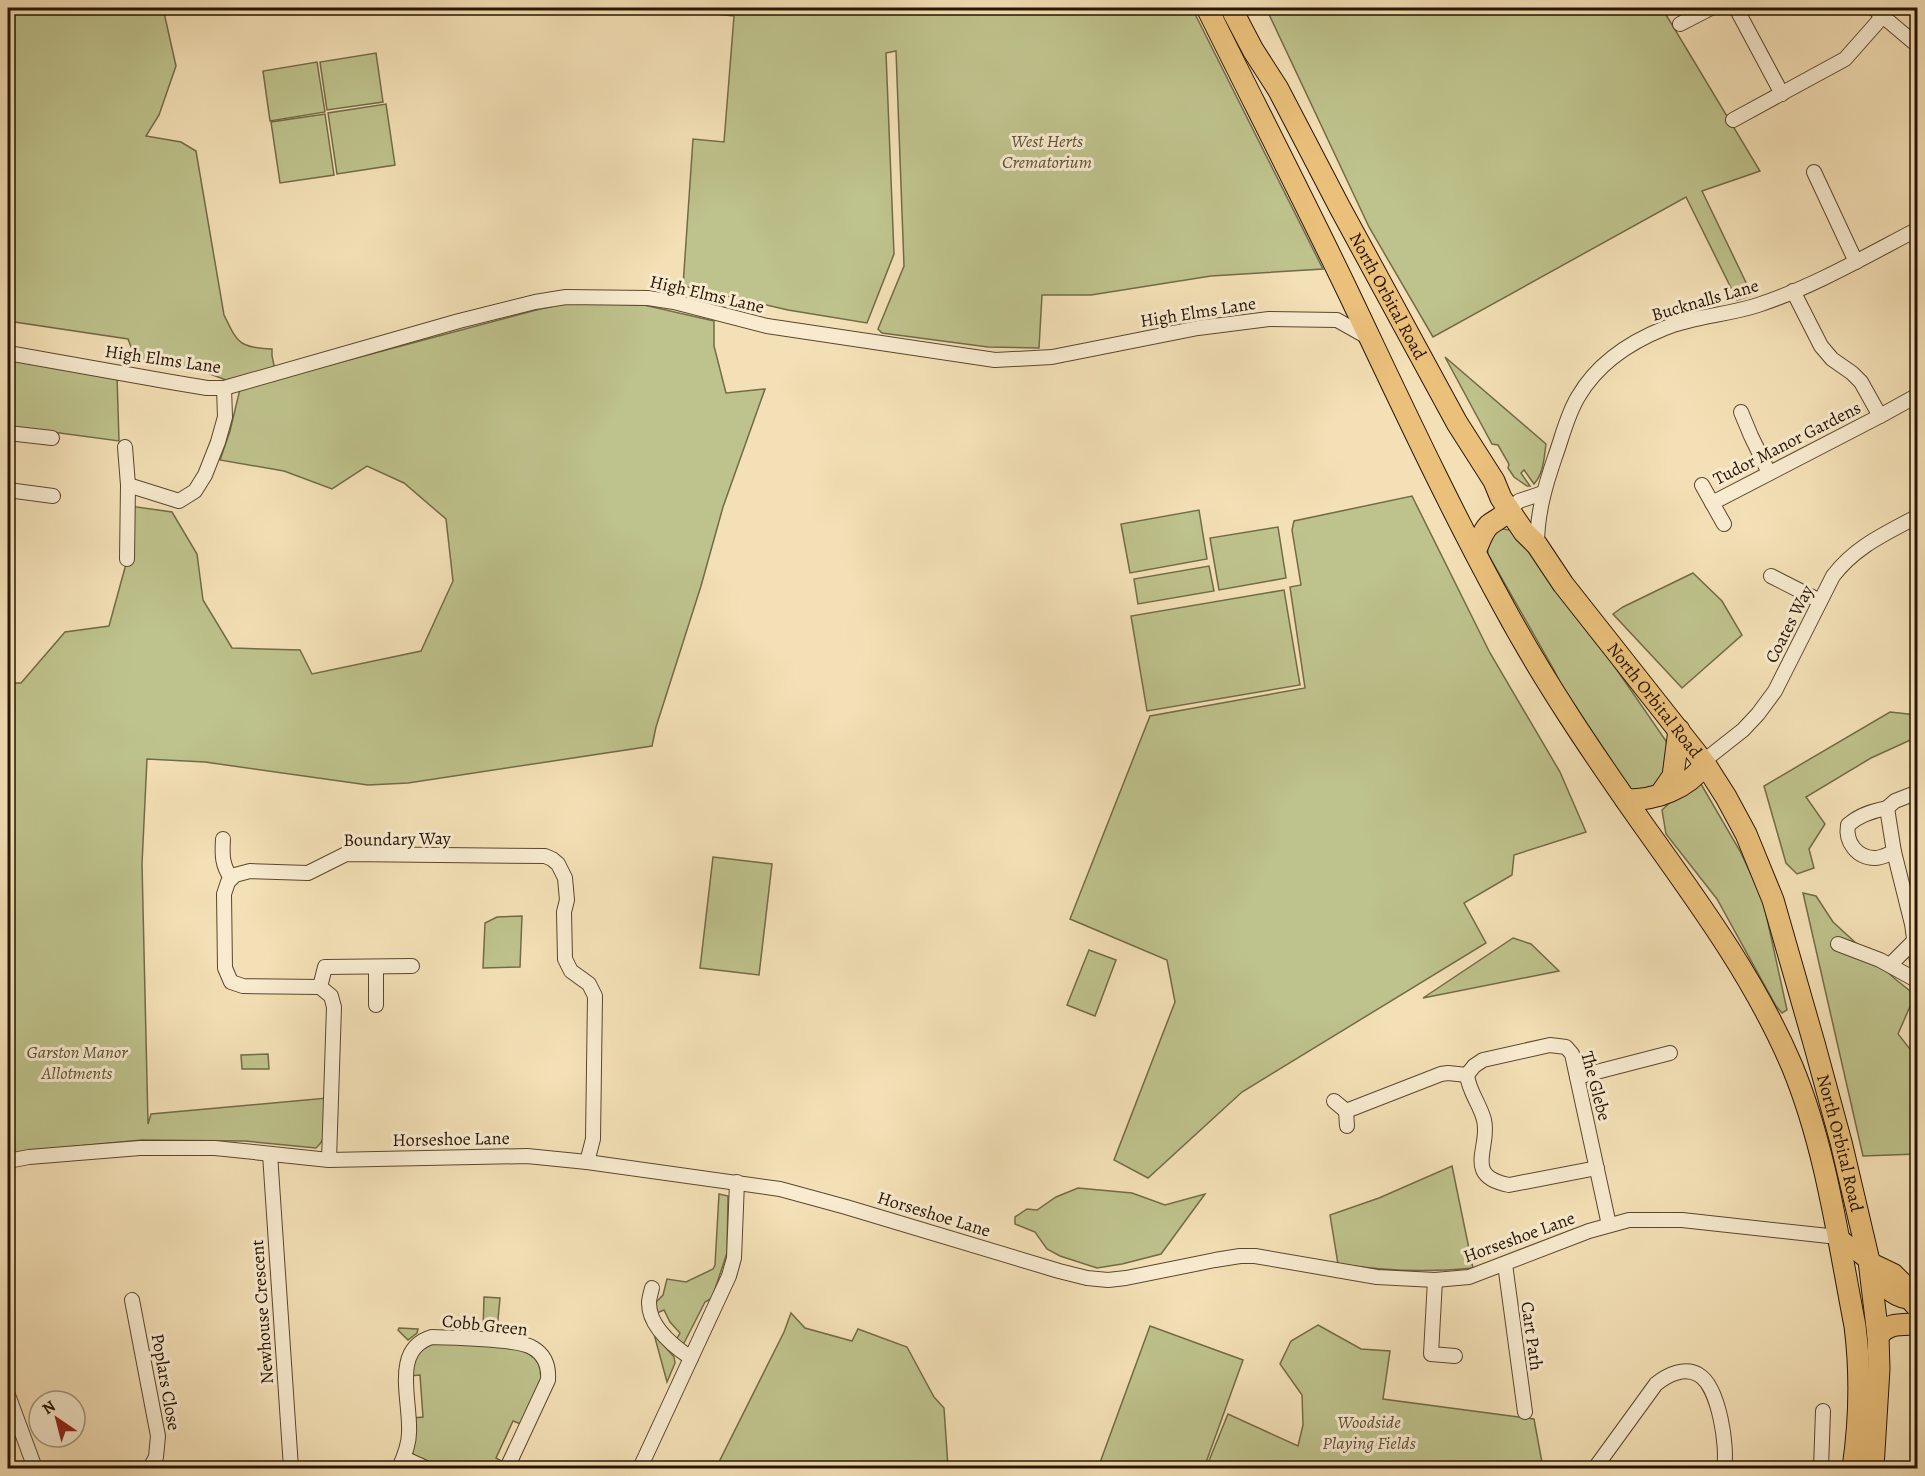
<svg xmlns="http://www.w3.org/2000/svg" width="1925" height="1476" viewBox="0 0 1925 1476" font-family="Alegreya,serif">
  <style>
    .green { fill: #bec28c; stroke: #726b46; stroke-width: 1.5 }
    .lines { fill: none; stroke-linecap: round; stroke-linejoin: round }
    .minor-casing { stroke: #5a472e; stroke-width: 16 }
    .major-casing { stroke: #271401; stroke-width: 20 }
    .highway-casing { stroke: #271401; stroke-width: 23 }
    .minor { stroke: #f8ebd0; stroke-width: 14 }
    .major { stroke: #eac07b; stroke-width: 18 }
    .highway { stroke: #eac07b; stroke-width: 21 }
    .labels { text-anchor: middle; stroke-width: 6; stroke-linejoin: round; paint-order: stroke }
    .park-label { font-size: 18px; font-style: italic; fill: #5c5132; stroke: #f8ebd0 }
    .street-label { font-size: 18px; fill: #271401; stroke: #f8ebd0 }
  </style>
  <rect width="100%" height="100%" fill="#f4e0b6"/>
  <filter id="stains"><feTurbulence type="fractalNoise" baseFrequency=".00333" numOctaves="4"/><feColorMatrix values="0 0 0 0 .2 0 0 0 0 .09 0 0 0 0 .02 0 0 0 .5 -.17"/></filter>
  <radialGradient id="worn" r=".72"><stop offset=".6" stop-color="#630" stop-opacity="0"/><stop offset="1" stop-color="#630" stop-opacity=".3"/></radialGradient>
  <g class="green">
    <path d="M8,8H163L176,66L159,115L146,136L181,142L196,151L224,315C238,344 239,347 272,349V356L275,370L226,380L194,368L150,361L137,362L128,339L8,321Z"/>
    <path d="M200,8H479L455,11Z"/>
    <path d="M662,8H1192L1323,269L1211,276L1091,295H1042L1039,348L988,347L882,333L878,329L904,266L896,51L886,53L894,254L867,323L788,310L683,286L693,139L724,142L734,16Z"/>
    <path d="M1266,8H1662L1760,171L1702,191L1752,295L1737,300L1686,197L1433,337L1369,227Z"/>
    <path d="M376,53L383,102L327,110L320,62Z"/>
    <path d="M317,62L325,112L270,121L263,71Z"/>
    <path d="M386,104L395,165L337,174L328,113Z"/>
    <path d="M325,114L334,175L280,183L271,122Z"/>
    <path d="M569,303L644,305L714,321V346L726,393L765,389L723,507L701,586L656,727L652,746L408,783L368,785L205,762L147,759L142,864L148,1124L151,1114L327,1098C326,1114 330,1137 316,1148L245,1141L142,1140L25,1151L8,1154V683H21L65,632L109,626L126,564L130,506L172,512L197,554L203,600L232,648L300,650L312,674L421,651L453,581L446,519L404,483L367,466L332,489L284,471L220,460L230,431L240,389L540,309Z"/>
    <path d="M1445,357L1546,444C1544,457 1544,473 1534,484L1524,470L1521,473L1530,486H1527L1514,477L1508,468L1509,464L1498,445L1492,444Z"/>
    <path d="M11,359L117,376L119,441L8,426V375Z"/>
    <path d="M1412,496L1490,653L1560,772L1586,832L1514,855L1512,875L1464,903L1486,943L1242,1092L1148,1178L1114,1160L1175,1002L1167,960L1070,919L1150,716L1305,688L1290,587L1301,585L1292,530L1294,521Z"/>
    <path d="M1199,510L1207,559L1130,573L1121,524Z"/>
    <path d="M1278,527L1286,578L1219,590L1210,538Z"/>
    <path d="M1502,529L1511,530L1517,535L1567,605L1606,654L1666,741L1670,758L1656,789L1633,792L1572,707L1554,670L1488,554L1487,543L1496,531Z"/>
    <path d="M1209,566L1214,591L1138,604L1134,579Z"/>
    <path d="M1693,573L1722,601L1742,635L1682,688L1613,614L1623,607Z"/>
    <path d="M1284,590L1300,685L1147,711L1131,616Z"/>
    <path d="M1890,712L1917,715V737L1871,758L1806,797L1825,824L1809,849L1814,868L1797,874L1786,863L1764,786Z"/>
    <path d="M1701,784L1740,851L1763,900L1787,1010L1782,1013L1776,1006L1717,899L1666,834L1662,810L1681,792Z"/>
    <path d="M713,857L772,864L759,975L700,968Z"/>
    <path d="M1803,893L1816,896L1833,922L1894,978L1915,995L1898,1034L1917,1058V1154L1863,1156Z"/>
    <path d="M522,916L520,967L483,968L485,923L497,917Z"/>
    <path d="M1513,938L1531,944L1559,971L1423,998Z"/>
    <path d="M1089,950L1116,960L1095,1016L1067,1005Z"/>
    <path d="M268,1054L269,1069H242L241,1055Z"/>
    <path d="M1452,1166L1473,1268C1426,1273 1385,1271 1338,1264L1330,1215L1379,1198Z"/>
    <path d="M1078,1188L1132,1193L1165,1205L1205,1194L1161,1254L1122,1264L1097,1268L1060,1256L1047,1249L1035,1232L1015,1224V1217L1027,1209L1037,1210L1056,1197Z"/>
    <path d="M719,1194L728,1196L727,1253L712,1298L705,1302L683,1345L676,1340L680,1333L670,1322L664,1310L657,1313L655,1303L663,1295L667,1279L686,1282L713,1269L715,1265Z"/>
    <path d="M484,1297L500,1298L497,1330L483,1329Z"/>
    <path d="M791,1313L805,1328L852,1341L858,1329L907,1347L934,1397L944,1408L948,1467L954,1468H716L784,1332Z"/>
    <path d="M1318,1325L1361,1349L1390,1351L1383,1399L1534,1419L1543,1468H1206L1228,1414L1298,1446L1303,1425L1302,1395L1280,1364L1291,1341Z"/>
    <path d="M1150,1326L1243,1360L1204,1468H1098Z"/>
    <path d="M399,1328L418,1329L417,1333L408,1340L398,1330Z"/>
    <path d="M654,1334L674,1357L675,1363L667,1382Z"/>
    <path d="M432,1343L516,1346L538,1355L544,1376L521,1424L513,1421L496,1458L503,1462L497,1468H441L414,1456L411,1449L413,1418L423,1417L420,1375L410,1376L411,1367L422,1347Z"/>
  </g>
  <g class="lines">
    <defs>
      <g id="minor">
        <path d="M1736,8L1782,94"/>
        <path d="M1873,8L1918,46"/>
        <path d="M1680,24L1711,8"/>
        <path d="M1733,120L1845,59L1883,16"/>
        <path d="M1814,172L1856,262"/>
        <path d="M8,353L171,382L207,388H224L459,321L535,302L566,297L648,298L674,302L767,326L995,360L1052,357L1198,328L1269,319L1337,320L1369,338"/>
        <path d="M1741,412L1751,436L1769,473"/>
        <path d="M1880,416L1918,395"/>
        <path d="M8,433L52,438"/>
        <path d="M125,447L128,485L127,559"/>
        <path d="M128,485L179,501L195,491L205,475L218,442L225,417L224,388"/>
        <path d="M1702,485L1724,524"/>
        <path d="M8,490L53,496"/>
        <path d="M1712,503L1880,416L1861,382L1852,373L1832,359L1821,346L1793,291"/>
        <path d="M1509,510L1519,501L1543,493"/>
        <path d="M1537,545C1537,514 1545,486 1555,457C1562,438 1567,415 1578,397C1597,364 1630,342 1665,328C1694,316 1728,315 1758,305C1813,287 1866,256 1918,229"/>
        <path d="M1771,576L1820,601"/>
        <path d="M1705,764L1710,756L1743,730L1758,714L1775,691L1833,576C1856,546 1885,534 1918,516"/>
        <path d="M1918,792L1895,801L1887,808L1894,852L1912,924L1918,968"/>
        <path d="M1887,808C1872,811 1859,815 1848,825C1845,842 1857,858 1875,858C1882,858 1888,854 1894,852"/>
        <path d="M223,839C222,855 222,865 231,878"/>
        <path d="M1838,944L1880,960L1918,981"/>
        <path d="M1891,964L1913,942"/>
        <path d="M376,967V1005"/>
        <path d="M320,987L325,967L412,966"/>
        <path d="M1467,1075C1469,1092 1480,1104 1484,1120C1491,1147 1462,1176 1509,1185L1597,1168"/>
        <path d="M1577,1077L1670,1053"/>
        <path d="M1334,1101L1346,1111L1441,1074L1448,1073L1467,1075L1474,1066L1483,1060L1550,1045L1566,1047L1572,1054L1609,1225"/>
        <path d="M1346,1111L1347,1126"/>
        <path d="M270,1154L291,1468"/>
        <path d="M329,1160L334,1007L331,996L320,987L243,986L231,982L225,968L224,894L228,882L235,875L250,871L308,873L346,854L545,856L552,859L558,864L565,878L567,900L564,912L565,959L571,971L589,984L595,996L593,1139L587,1162"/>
        <path d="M8,1161L29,1157L140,1148H215L329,1160L527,1156L587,1162L780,1189L846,1207L1059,1271L1087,1278L1108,1280L1126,1278L1215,1260L1240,1256H1255L1377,1277L1435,1280L1469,1277L1589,1231L1629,1220H1682L1838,1237"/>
        <path d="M1505,1264L1525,1412"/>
        <path d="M1435,1280L1431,1354L1455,1356"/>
        <path d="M652,1288C651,1293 649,1298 649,1303C649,1326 673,1346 691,1358"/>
        <path d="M132,1300L158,1436L156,1457L150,1468"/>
        <path d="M8,1395L35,1468"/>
        <path d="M404,1458L426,1468"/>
        <path d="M399,1468C404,1457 409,1445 409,1433C411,1400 391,1349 432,1337C452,1338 518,1338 533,1348C545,1355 549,1366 548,1380L507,1468"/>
        <path d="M640,1468L729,1276L734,1258L737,1182"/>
        <path d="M1595,1468L1656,1384C1667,1375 1685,1366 1699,1375C1719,1387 1728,1447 1724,1468"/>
        <path d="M1821,1468L1823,1411"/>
      </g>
      <g id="major">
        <path d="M1838,1237L1869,1261L1894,1273L1907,1286L1909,1300L1918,1310"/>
        <path d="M1870,1263C1881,1282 1886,1296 1909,1300"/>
      </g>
      <g id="highway">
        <path d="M1207,8C1254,103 1303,198 1349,294C1399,399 1448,505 1504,607C1545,683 1594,755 1644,826C1699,903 1755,979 1792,1066C1826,1148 1838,1239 1855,1326C1861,1374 1860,1420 1853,1468"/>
        <path id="s1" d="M1231,8L1253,50L1278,89L1339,206L1414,344L1457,423L1494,481L1501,498L1524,532L1537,545L1563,584L1705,764L1726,797L1746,834L1773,900L1814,1043L1841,1142L1869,1261L1878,1336L1879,1369L1873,1468"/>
        <path d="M1475,552C1479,543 1482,532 1489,525C1496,520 1503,517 1509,510"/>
        <path d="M1660,795L1673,776L1679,730"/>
        <path d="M1626,800C1656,800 1687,789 1705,764"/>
        <path d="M1878,1336C1889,1322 1901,1325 1918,1324"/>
      </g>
    </defs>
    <use href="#minor" class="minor-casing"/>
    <use href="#major" class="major-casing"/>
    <use href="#highway" class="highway-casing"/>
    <use href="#minor" class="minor"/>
    <use href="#major" class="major"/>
    <use href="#highway" class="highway"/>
  </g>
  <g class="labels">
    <g class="park-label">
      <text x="1047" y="147">West Herts<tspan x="1047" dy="21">Crematorium</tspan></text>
      <text x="77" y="1058">Garston Manor<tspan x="77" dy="21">Allotments</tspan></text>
      <text x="1369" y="1428">Woodside<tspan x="1369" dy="21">Playing Fields</tspan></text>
    </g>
    <g class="street-label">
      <text transform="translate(707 294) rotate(13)" y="6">High Elms Lane</text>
      <text dy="6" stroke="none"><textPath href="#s1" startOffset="328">North Orbital Road</textPath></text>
      <text transform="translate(1705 300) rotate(-16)" y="6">Bucknalls Lane</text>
      <text transform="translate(1198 312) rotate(-9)" y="6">High Elms Lane</text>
      <text transform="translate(163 359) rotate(8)" y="6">High Elms Lane</text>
      <text transform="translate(1787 443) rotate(-27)" y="6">Tudor Manor Gardens</text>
      <text transform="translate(1789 624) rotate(-63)" y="6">Coates Way</text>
      <text dy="6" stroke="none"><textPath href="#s1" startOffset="814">North Orbital Road</textPath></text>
      <text transform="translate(397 839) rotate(-1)" y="6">Boundary Way</text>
      <text transform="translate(1596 1086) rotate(75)" y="6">The Glebe</text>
      <text transform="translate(451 1139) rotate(-1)" y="6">Horseshoe Lane</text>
      <text dy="6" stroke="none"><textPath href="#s1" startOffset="1300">North Orbital Road</textPath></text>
      <text transform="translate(934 1214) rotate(17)" y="6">Horseshoe Lane</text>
      <text transform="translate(1519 1237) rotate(-20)" y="6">Horseshoe Lane</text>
      <text transform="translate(262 1312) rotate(-94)" y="6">Newhouse Crescent</text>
      <text transform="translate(485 1325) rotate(6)" y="6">Cobb Green</text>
      <text transform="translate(1532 1336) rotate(82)" y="6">Cart Path</text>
      <text transform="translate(166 1382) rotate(80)" y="6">Poplars Close</text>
    </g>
  </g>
  <rect width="1925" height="1476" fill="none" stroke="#f4e0b6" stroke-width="30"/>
  <rect x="9" y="9" width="1907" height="1458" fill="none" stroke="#271401" stroke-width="3"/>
  <rect x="15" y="15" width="1895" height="1446" fill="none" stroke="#271401" stroke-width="1.5"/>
  <g transform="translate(57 1419) rotate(325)"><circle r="28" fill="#f8ebd0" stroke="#a4957d" stroke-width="1.5"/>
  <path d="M0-4.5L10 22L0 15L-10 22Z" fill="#8f2418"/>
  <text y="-9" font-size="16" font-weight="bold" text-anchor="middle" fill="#271401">N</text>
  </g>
  <rect width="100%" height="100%" filter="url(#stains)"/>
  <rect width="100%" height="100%" fill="url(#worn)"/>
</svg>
